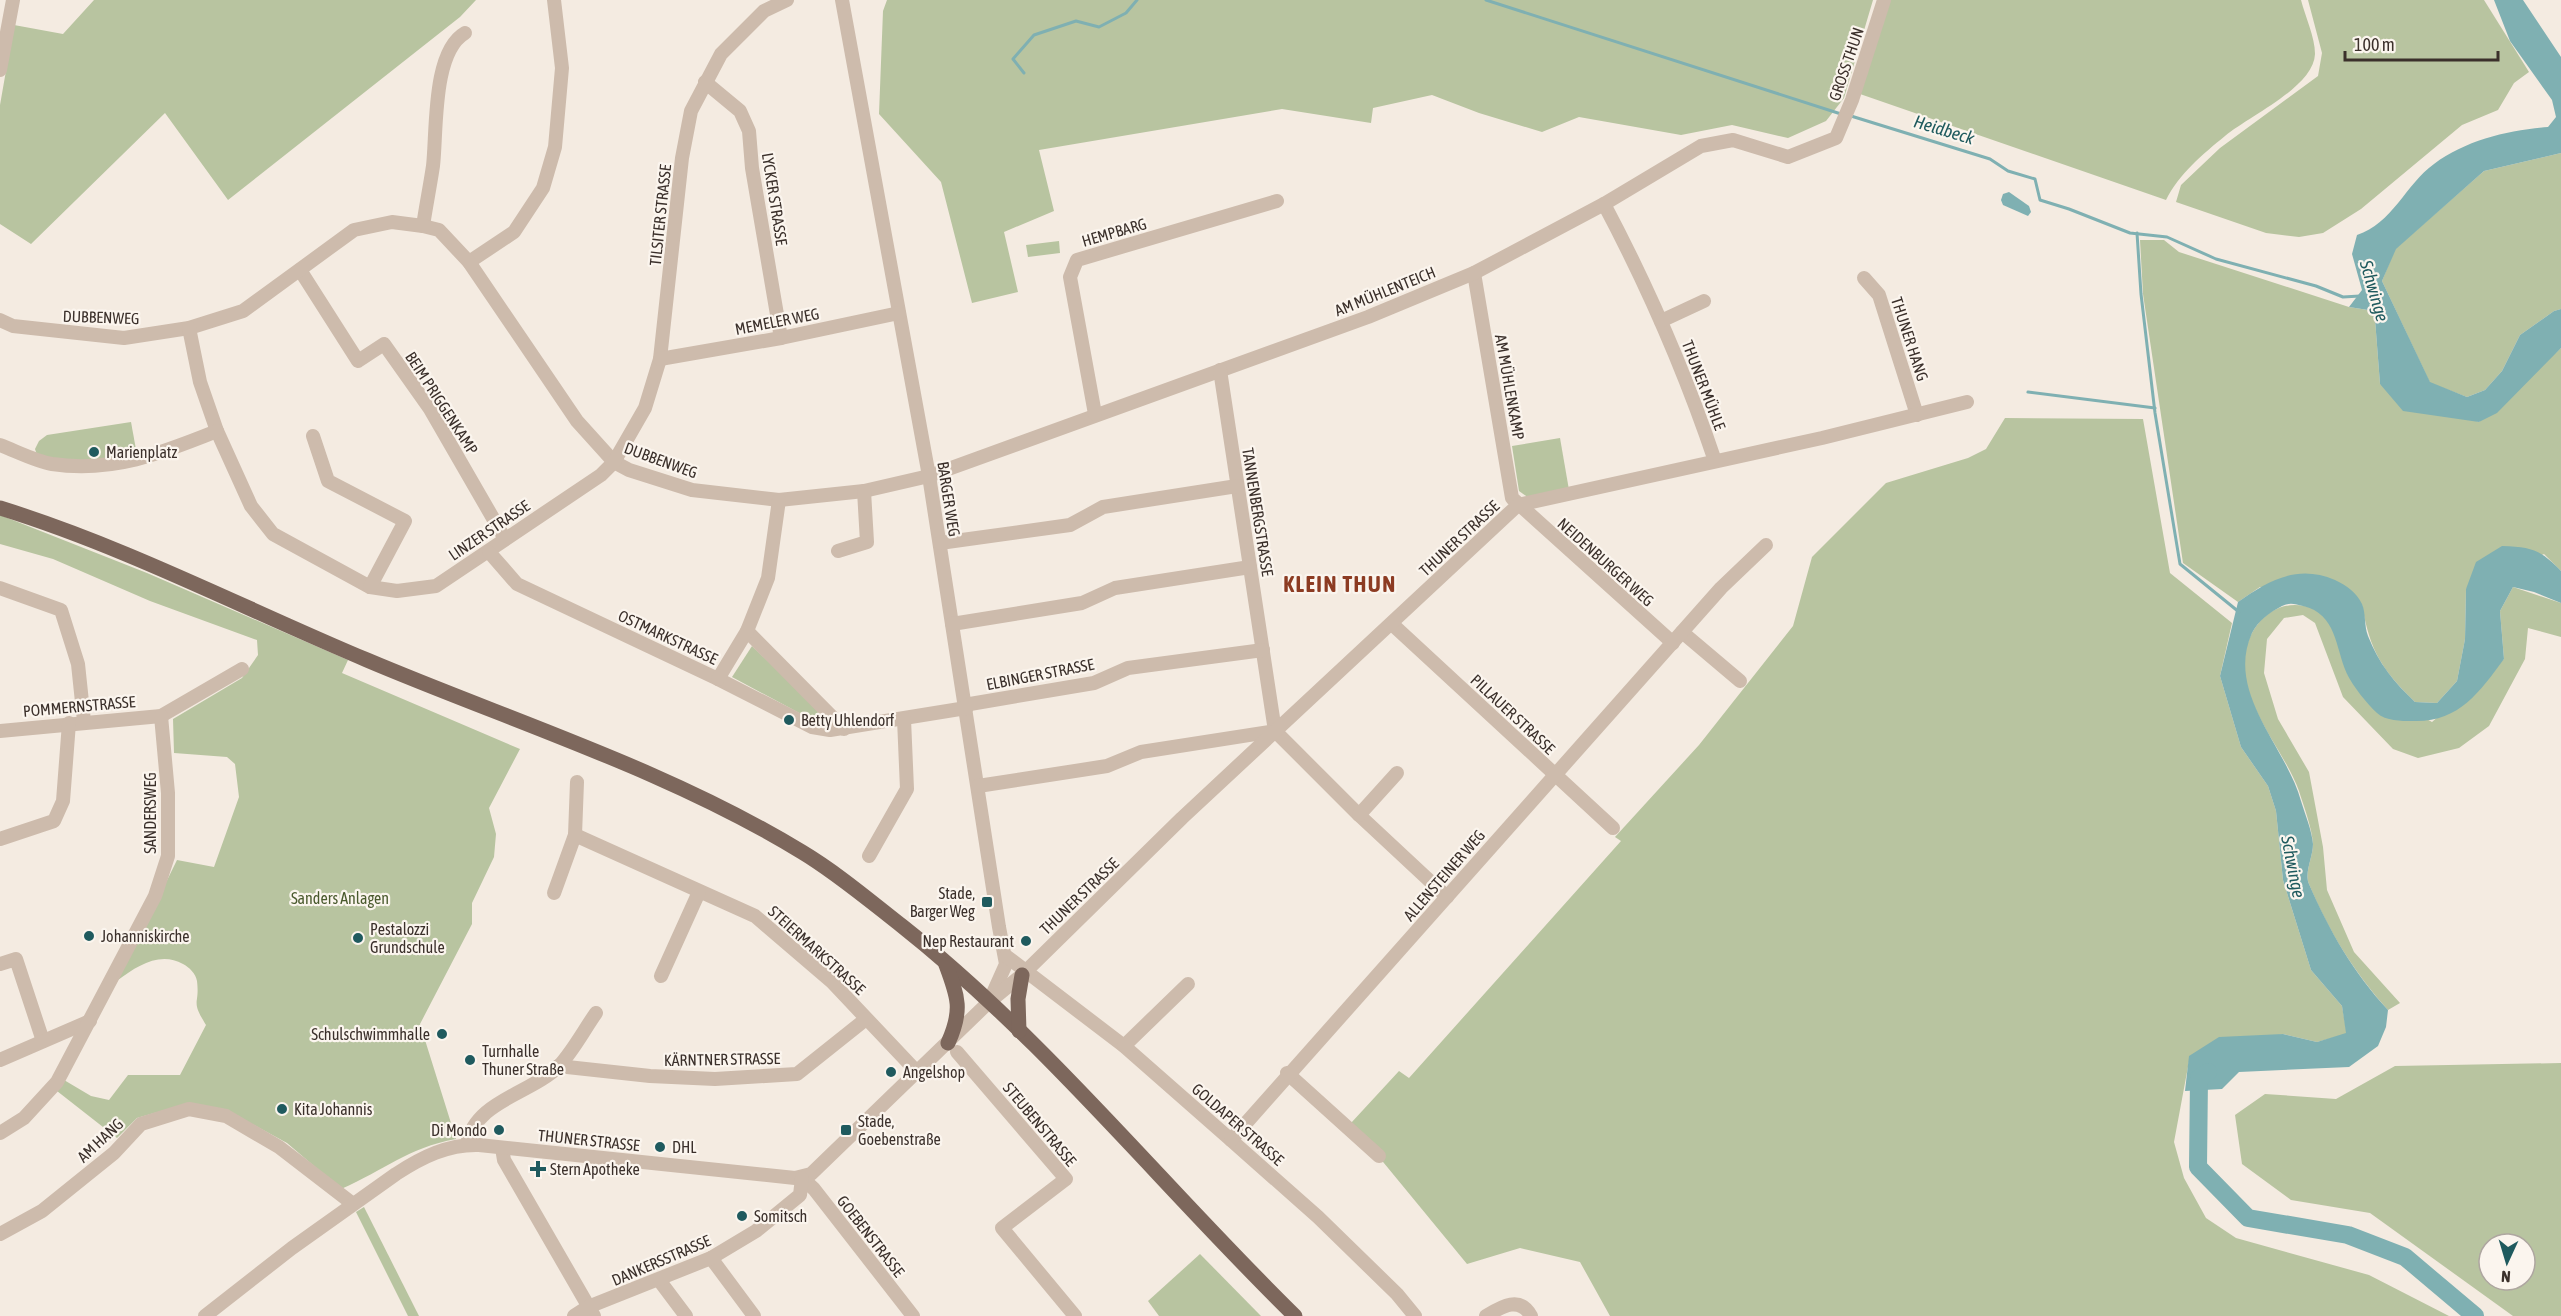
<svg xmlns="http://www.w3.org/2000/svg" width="2561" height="1316" viewBox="0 0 2561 1316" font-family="'Asap Condensed',sans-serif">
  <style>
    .green { fill: #b8c4a0; fill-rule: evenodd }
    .water { fill: #7fb0b2 }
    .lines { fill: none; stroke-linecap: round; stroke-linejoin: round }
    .stream { stroke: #7fb0b2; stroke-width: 3 }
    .river { stroke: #7fb0b2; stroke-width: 18 }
    .minor { stroke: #cdbbac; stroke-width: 14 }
    .major { stroke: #7d675c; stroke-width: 15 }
    .poi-dot { fill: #1f5a5e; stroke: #fbf5ee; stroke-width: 2 }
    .labels { text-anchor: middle; stroke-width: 4.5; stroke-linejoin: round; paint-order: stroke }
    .street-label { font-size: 16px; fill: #3b302b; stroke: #fbf5ee }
    .poi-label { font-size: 16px; fill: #3b302b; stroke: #fbf5ee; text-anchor: start }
    .park-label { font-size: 16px; fill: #4a5a2e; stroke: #fbf5ee }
    .water-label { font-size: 18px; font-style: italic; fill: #1f5a5e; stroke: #fbf5ee }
    .district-label { font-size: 22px; font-weight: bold; letter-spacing: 1.5px; fill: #8c3b22; stroke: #fbf5ee }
  </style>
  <rect width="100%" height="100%" fill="#f4ebe1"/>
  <g class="green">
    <path d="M94,0H476L460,17L228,200L165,113L31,244L0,224V105L14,25L63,34Z"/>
    <path d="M887,0H1873L1844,98L1826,121L1788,138L1732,125L1681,135L1579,117L1542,132L1479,113L1432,95L1373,108L1371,123L1282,109L1039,150L1054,211L1004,232L1018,292L972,303L941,182L879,114L883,11Z"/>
    <path d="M1888,0H2301C2305,16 2315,37 2315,54C2314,87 2249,116 2225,136C2203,154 2179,174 2166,200L1860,94Z"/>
    <path d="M2308,0H2484L2529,72L2514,83L2498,110L2462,125L2361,209L2323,233L2299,237L2266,233L2176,202L2181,185L2220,148L2318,76L2322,53Z"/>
    <path d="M2561,153V309L2554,311L2520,335L2502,371L2485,390L2467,397L2430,383L2382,281L2395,249L2484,171Z"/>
    <path d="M2140,240H2164L2179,252L2349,307L2368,310L2375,319L2380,384L2479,422L2561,348V571L2544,554L2466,589L2465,639L2457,681L2437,703L2415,702C2382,670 2370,651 2362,605L2260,587L2238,602L2183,563L2143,294Z"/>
    <path d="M1059,241L1060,253L1028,257L1026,245Z"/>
    <path d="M2005,418L2143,419L2170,573L2232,623L2220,676L2241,747L2268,786L2276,811L2283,880L2311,970L2342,1006L2347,1034L2317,1042L2283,1034L2190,1056L2174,1142L2184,1178L2206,1218L2236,1238L2369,1275L2449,1316H1610L1580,1262L1520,1248L1467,1264L1351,1123L1399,1071L1409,1078L1621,841L1615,837L1699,745L1793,626L1812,557L1886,483L1968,458L1986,449Z"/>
    <path d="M131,422L137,455C104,461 69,464 37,455L35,449L39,441L47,435Z"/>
    <path d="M1560,438L1569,490L1529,498L1519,491L1512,446Z"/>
    <path d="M0,515L147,573L348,660L342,673L520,749L489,808L496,834L494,857L472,903V924L420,1024L456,1139C407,1148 385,1170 341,1189L287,1143L228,1111L189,1103L137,1118L117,1138L57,1091L64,1080L91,1096L109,1100L128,1075H180L206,1025C190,999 200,1006 197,981C196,974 189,967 183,964C160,951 137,966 118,980L177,860L214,867L239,797L235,764L227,757L174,753L173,719L242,678L258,655L257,640L150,601L53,559L0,544Z"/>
    <path d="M2513,587L2561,603V637L2528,628L2525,659L2489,726L2459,748L2418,758L2393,749L2343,697L2315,623L2303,615L2284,618L2267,639L2264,673L2278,719L2309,772L2323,847L2327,890L2354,952L2400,1003L2388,1010C2354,972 2329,932 2309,884C2304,873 2313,857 2313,844C2312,828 2304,807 2299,791C2284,749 2237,701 2245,654C2250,624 2274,600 2304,606C2308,607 2314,607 2317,610C2336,622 2341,655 2348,675L2432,722L2504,659L2500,611Z"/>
    <path d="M752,646L817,708L820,716L816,722L732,677Z"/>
    <path d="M2561,1063V1316H2513L2370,1213L2291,1200L2242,1164L2235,1115L2265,1094L2336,1099L2395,1066ZM2489,1244H2525V1280H2489Z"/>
    <path d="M364,1207L419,1316H408L356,1212Z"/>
    <path d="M1200,1254L1261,1316H1159L1148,1301Z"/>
  </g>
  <g class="water">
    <path d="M2494,0H2523L2561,57V153L2484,171L2396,249L2382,281L2430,382L2467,397L2485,390L2502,371L2520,335L2554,311L2561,309V348L2497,413L2479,422L2403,411L2380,384L2375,319L2368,310L2349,307L2362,290L2352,254L2357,235C2392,224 2406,184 2434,164C2466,140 2509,130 2548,127L2556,117L2552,100L2510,41Z"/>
    <path d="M2009,192L2029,206L2031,212L2028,216L2003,205L2001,200L2003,194Z"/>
    <path d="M2502,546C2533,547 2540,550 2561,571V603L2534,592L2513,587L2500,611L2504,659C2479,693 2458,723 2412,721C2401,721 2386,721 2377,713C2367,704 2353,686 2347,674C2335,647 2337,614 2303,606C2295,604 2290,602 2282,606C2270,612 2258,621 2252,633C2225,693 2286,746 2301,801C2305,814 2312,831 2313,844C2313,857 2304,873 2309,884C2330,932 2353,972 2388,1010L2386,1027L2378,1046L2349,1067L2239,1072L2222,1089L2185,1091L2189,1056L2219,1037L2283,1034L2317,1042L2346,1033L2342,1006L2311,970L2283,880L2276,811L2268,786L2241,747L2220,676L2238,602C2269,580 2298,564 2335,580C2347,586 2356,592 2362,604C2366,613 2364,626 2368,636C2379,664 2394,682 2415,702L2437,703L2457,681L2465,639L2466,589L2476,562Z"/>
  </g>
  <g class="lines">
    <g class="stream">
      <path d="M1486,0L1841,114"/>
      <path d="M1024,73L1013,59L1034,35L1076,21L1099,27L1126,13L1137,0"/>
      <path d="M1851,116L1990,159L2008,171L2035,179L2040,200L2069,209L2130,233L2167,237L2216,259L2316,286L2343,297L2360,296"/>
      <path d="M2137,233L2141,294L2155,413L2180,564L2239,612"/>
      <path d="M2028,392L2155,408"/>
    </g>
    <path class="river" d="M2208,1072L2199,1078L2198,1167L2248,1218L2348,1235L2405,1257L2475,1316"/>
    <g class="minor">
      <path d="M842,0L929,476L999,927L1006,964L989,1002"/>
      <path d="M0,70L13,0"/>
      <path d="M705,82L740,111L749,131L752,168L781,338"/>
      <path d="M1604,204C1648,287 1685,372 1715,461"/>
      <path d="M423,226C426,206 430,186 433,166C437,132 432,52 465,33"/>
      <path d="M469,262L514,232L543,188L555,147L562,68L554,0"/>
      <path d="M300,270L358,361L384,344L430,409L505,539"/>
      <path d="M1474,273L1512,498L1673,643"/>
      <path d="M1864,278L1879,295L1917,415"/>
      <path d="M0,320L13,326L124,338L189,328L243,311L354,230L392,222L423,226L439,230L469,262L577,421L614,462L629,470L692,490L779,500L864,491L929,476L1368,317L1474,273L1604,204L1701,146L1733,140L1788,157L1836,138L1852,100L1884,0"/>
      <path d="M1661,321L1704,301"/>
      <path d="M189,328L200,382L217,431L251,506L273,534L370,587L397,591L436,586L601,475L614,462L645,408L660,359L682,158L691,111L721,54L764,11L787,0"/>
      <path d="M660,359L781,338L899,313"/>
      <path d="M1220,370L1275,731"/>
      <path d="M1095,414L1070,277L1077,260L1277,201"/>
      <path d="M313,436L328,481L405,521L370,587"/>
      <path d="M0,445C16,451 35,461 52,464C113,473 162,453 217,431"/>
      <path d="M940,543L1070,525L1103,507L1237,486"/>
      <path d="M838,551L867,542L864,491"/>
      <path d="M489,552L517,584L718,679L812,727L830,730L966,708L970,704L1094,683L1128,668L1263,650"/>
      <path d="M0,588L61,610L78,664L84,721"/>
      <path d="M952,624L1082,603L1115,588L1250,567"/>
      <path d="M1392,624L1613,828"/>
      <path d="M747,631L844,729"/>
      <path d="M1682,632L1740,681"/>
      <path d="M718,679L747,631L768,578L779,500"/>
      <path d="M0,731L161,716L242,669"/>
      <path d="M1275,731L1359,815L1447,897"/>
      <path d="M978,786L1107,766L1141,752L1275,731"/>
      <path d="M1359,815L1397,773"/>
      <path d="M575,835L755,916L832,982L918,1073"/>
      <path d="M0,839L54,821L63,801L69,723"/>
      <path d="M869,856L907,789L904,719"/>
      <path d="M554,893L575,835L577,782"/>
      <path d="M1006,956L1124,1046L1231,1140L1318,1217L1397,1294L1415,1316"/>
      <path d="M0,964L16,959L43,1041"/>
      <path d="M661,976L699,892"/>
      <path d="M1124,1046L1188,984"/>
      <path d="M957,1052L1066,1179L1002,1228L1075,1316"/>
      <path d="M0,1060L90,1021"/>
      <path d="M558,1066L650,1076L715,1079L797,1074L866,1019"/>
      <path d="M1287,1073L1379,1156"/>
      <path d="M0,1133L24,1118L57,1082L155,896L168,856V793L161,716"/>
      <path d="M1231,1140L1721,588L1766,545"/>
      <path d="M467,1145C474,1101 531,1094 559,1066C573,1051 584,1030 596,1013"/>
      <path d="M502,1148L504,1160L594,1316"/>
      <path d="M802,1178L814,1189L913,1316"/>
      <path d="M0,1234L42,1211L114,1153L141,1124L189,1109L226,1116L279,1147L353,1204"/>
      <path d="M711,1258L754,1316"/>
      <path d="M659,1280L686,1316"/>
      <path d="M205,1316L292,1248L396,1174C422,1157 448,1144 479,1145L795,1178L811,1174L989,1002L1022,975L1182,818L1518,505L1822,438L1967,402"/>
      <path d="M574,1316L588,1307L711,1258L756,1231L800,1195L802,1178"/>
      <path d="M1486,1316C1501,1307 1520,1295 1531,1316"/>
    </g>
    <g class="major">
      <path d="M0,508C126,547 245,609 367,660C511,721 668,770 802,852C837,873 870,901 902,926C1046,1040 1164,1188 1295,1316"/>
      <path d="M946,965C958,997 963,1010 948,1043"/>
      <path d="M1019,1031L1018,999L1022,975"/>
    </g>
  </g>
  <g class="poi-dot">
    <circle cx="94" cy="452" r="6"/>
    <circle cx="789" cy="720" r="6"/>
    <rect x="981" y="896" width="12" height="12" rx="3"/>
    <circle cx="89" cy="936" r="6"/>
    <circle cx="358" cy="938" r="6"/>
    <circle cx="1026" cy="941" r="6"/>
    <circle cx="442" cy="1034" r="6"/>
    <circle cx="470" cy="1060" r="6"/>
    <circle cx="891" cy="1072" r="6"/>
    <circle cx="282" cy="1109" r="6"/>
    <circle cx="499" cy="1130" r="6"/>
    <rect x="840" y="1124" width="12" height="12" rx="3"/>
    <circle cx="660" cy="1147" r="6"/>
    <path d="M535 1160h6v6h6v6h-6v6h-6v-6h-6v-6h6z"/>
    <circle cx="742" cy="1216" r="6"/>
  </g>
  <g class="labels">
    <g class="street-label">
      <text transform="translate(1846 64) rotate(-71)" y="6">GROSS THUN</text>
      <text transform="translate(775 199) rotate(81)" y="6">LYCKER STRASSE</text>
      <text transform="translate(660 215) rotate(-84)" y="6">TILSITER STRASSE</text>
      <text transform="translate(1114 232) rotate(-16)" y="6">HEMPBARG</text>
      <text transform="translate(1385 291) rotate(-22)" y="6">AM MÜHLENTEICH</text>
      <text transform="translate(101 317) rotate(2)" y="6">DUBBENWEG</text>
      <text transform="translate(777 321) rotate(-11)" y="6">MEMELER WEG</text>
      <text transform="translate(1910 339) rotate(72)" y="6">THUNER HANG</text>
      <text transform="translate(1704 385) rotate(69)" y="6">THUNER MÜHLE</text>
      <text transform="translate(1510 387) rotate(80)" y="6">AM MÜHLENKAMP</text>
      <text transform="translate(442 403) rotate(57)" y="6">BEIM PRIGGENKAMP</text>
      <text transform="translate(661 460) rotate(20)" y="6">DUBBENWEG</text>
      <text transform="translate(949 499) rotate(81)" y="6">BARGER WEG</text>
      <text transform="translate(1258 512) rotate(81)" y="6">TANNENBERGSTRASSE</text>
      <text transform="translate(489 530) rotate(-34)" y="6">LINZER STRASSE</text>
      <text transform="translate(1459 538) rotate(-43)" y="6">THUNER STRASSE</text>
      <text transform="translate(1606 562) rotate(42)" y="6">NEIDENBURGER WEG</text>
      <text transform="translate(668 637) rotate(25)" y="6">OSTMARKSTRASSE</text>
      <text transform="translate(1040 674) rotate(-11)" y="6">ELBINGER STRASSE</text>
      <text transform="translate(79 706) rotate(-5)" y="6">POMMERNSTRASSE</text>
      <text transform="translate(1513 714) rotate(43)" y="6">PILLAUER STRASSE</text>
      <text transform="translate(150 813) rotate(-90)" y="6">SANDERSWEG</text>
      <text transform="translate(1444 875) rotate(-49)" y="6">ALLENSTEINER WEG</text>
      <text transform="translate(1079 896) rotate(-44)" y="6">THUNER STRASSE</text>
      <text transform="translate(817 950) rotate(42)" y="6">STEIERMARKSTRASSE</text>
      <text transform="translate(722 1059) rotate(-1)" y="6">KÄRNTNER STRASSE</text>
      <text transform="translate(1040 1124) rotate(50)" y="6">STEUBENSTRASSE</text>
      <text transform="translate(1238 1124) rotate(41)" y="6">GOLDAPER STRASSE</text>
      <text transform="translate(100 1140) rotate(-43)" y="6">AM HANG</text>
      <text transform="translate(589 1140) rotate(6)" y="6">THUNER STRASSE</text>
      <text transform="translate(871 1236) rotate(52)" y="6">GOEBENSTRASSE</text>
      <text transform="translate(661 1260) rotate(-23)" y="6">DANKERSSTRASSE</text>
    </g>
    <g class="poi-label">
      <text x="106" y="458">Marienplatz</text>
      <text x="801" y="726">Betty Uhlendorf</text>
      <text x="975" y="899" text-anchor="end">Stade,<tspan x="975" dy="18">Barger Weg</tspan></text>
      <text x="370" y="935">Pestalozzi<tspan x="370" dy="18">Grundschule</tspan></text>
      <text x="101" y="942">Johanniskirche</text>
      <text x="1014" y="947" text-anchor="end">Nep Restaurant</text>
      <text x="430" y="1040" text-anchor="end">Schulschwimmhalle</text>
      <text x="482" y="1057">Turnhalle<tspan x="482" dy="18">Thuner Straße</tspan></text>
      <text x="903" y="1078">Angelshop</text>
      <text x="294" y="1115">Kita Johannis</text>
      <text x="858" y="1127">Stade,<tspan x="858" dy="18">Goebenstraße</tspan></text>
      <text x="487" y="1136" text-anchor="end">Di Mondo</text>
      <text x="672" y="1153">DHL</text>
      <text x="550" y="1175">Stern Apotheke</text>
      <text x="754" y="1222">Somitsch</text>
    </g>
    <g class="park-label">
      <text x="340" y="904">Sanders Anlagen</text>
    </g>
    <g class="water-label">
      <text transform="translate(1944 130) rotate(17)" y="6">Heidbeck</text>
      <text transform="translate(2374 291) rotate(74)" y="6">Schwinge</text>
      <text transform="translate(2293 867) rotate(79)" y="6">Schwinge</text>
    </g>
    <g class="district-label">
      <text x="1340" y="592">KLEIN THUN</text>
    </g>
  </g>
  <g transform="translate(2507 1262) rotate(184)"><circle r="28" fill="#fbf5ee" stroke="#aea6a0" stroke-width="1.5"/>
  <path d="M0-4.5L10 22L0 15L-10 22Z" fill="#1f5a5e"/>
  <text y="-9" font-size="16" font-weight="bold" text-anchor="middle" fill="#3b302b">N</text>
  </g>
  <path d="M2345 51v9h153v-9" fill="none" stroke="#3b302b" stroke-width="3"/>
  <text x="2354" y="51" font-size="18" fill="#3b302b" stroke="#fbf5ee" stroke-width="4.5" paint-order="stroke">100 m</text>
</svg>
